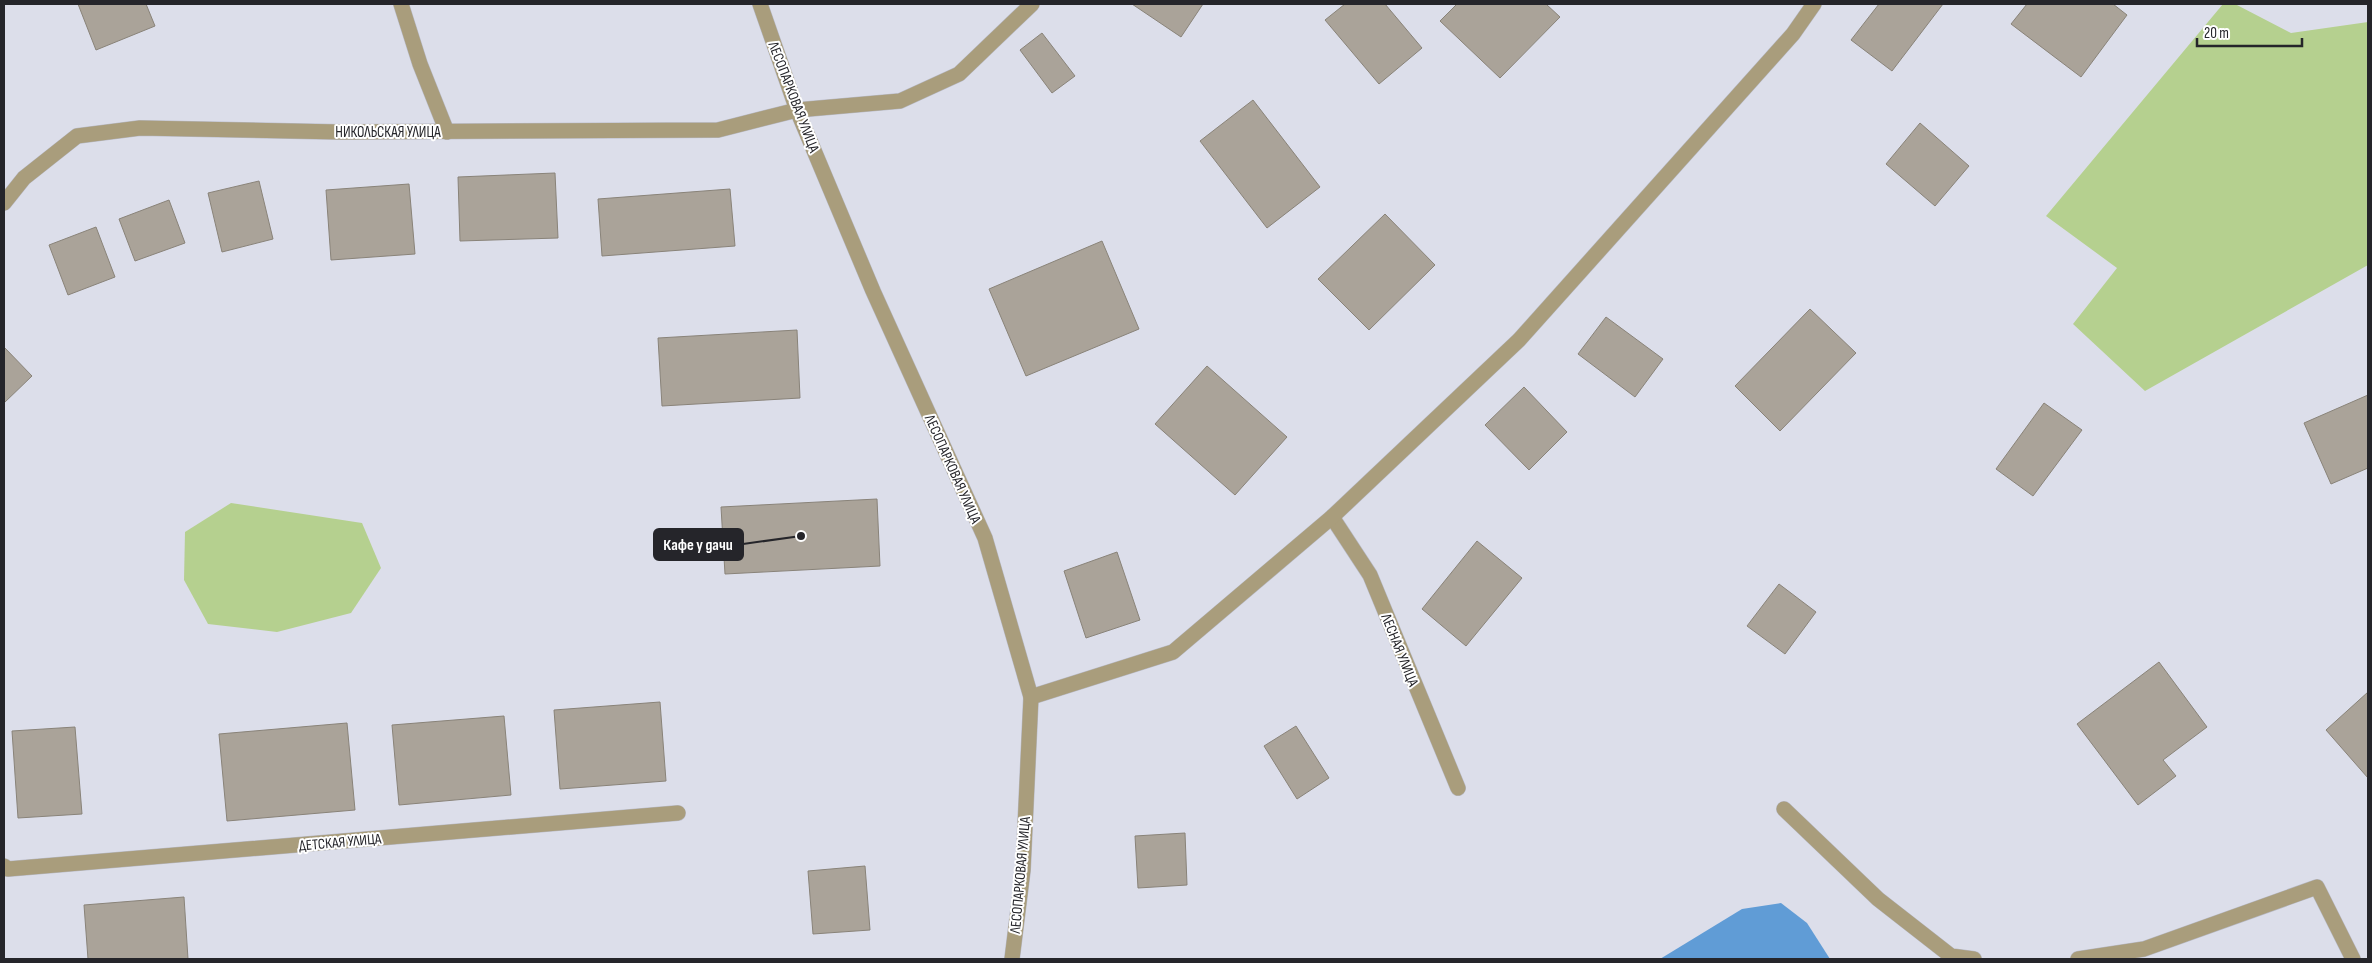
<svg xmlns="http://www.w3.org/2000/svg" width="2372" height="963" viewBox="0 0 2372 963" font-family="'Sofia Sans Condensed',sans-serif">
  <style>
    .green { fill: #b5d08f }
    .water { fill: #609cd6 }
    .building { fill: #aaa399; stroke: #898379 }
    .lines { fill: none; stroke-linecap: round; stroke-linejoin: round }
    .minor-casing { stroke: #b7b9c4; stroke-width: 16 }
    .minor { stroke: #a99d7c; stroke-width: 15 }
    .labels { text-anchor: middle; stroke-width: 4; stroke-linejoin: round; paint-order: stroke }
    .street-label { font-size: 15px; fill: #25252a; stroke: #fff }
    .leader { fill: none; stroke: #25252a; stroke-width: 2 }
    .callout-dot { fill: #25252a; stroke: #fff; stroke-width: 2 }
    .callout { fill: #25252a; stroke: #25252a; stroke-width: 2 }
    .callout-label { font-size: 16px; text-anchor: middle; font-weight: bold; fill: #fff }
  </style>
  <rect width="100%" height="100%" fill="#dcdeea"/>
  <g class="green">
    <path d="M2223,4H2235L2291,33L2368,22V265L2145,391L2073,324L2117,268L2046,216Z"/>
    <path d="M231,503L362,523L381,568L351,613L277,632L208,624L184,580L185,532Z"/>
  </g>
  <path class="water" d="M1781,903L1807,923L1830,959H1660L1742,909Z"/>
  <g class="building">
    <path d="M78,4H146L155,26L96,50Z"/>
    <path d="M1132,4H1203L1181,37Z"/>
    <path d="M1345,4H1385L1422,48L1379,84L1325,20Z"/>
    <path d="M1457,4H1546L1560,17L1500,78L1440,21Z"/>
    <path d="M1879,4H1943L1892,71L1851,40Z"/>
    <path d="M2027,4H2113L2127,15L2081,77L2011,24Z"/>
    <path d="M1042,33L1075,76L1052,93L1020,50Z"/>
    <path d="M1253,100L1320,187L1267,228L1200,141Z"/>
    <path d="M1920,123L1969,166L1935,206L1886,164Z"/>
    <path d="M555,173L558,238L460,241L458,177Z"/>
    <path d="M259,181L273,239L222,252L208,193Z"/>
    <path d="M409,184L415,254L331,260L326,190Z"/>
    <path d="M730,189L735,246L602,256L598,199Z"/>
    <path d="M169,200L185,243L135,261L119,219Z"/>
    <path d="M1385,214L1435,265L1369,330L1318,279Z"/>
    <path d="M96,227L115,277L68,295L49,245Z"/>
    <path d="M1102,241L1139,329L1026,376L989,289Z"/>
    <path d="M1810,309L1856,353L1780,431L1735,386Z"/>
    <path d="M1606,317L1663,359L1635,397L1578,354Z"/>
    <path d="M797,330L800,398L662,406L658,338Z"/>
    <path d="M4,347L32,376L4,403Z"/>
    <path d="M1207,366L1287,437L1235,495L1155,424Z"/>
    <path d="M1524,387L1567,432L1529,470L1485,425Z"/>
    <path d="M2368,395V468L2331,484L2304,423Z"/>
    <path d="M2044,403L2082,430L2033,496L1996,469Z"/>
    <path d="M877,499L880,566L725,574L721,507Z"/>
    <path d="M1477,541L1522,578L1466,646L1422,609Z"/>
    <path d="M1117,552L1140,620L1086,638L1064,571Z"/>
    <path d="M1779,584L1816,612L1785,654L1747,626Z"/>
    <path d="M2159,662L2207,727L2163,760L2176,776L2138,805L2077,724Z"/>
    <path d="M2368,692V778L2326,730Z"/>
    <path d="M660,702L666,781L560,789L554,710Z"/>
    <path d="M504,716L511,795L399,805L392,725Z"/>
    <path d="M347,723L355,810L227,821L219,734Z"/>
    <path d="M1296,726L1329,778L1297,799L1264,746Z"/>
    <path d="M75,727L82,814L18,818L12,731Z"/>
    <path d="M1185,833L1187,885L1138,888L1135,836Z"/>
    <path d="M865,866L870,930L813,934L808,871Z"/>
    <path d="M184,897L188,959H88L84,905Z"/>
  </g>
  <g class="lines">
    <defs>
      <g id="minor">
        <path d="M401,4L420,64L447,132"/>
        <path d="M760,4L797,110L873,291L985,538L1031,697L1023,870L1012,959"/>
        <path d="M4,203L24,178L77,136L140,128L340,132L718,130L797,110L900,101L959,74L1032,4"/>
        <path d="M1332,517L1370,575L1458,788"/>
        <path d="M1031,697L1173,652L1332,517L1519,340L1793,34L1814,4"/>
        <path d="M1784,809L1878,899L1951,956L1974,959"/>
        <path d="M4,866L8,869L678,813"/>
        <path d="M2078,959L2144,949L2317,887L2353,959"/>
      </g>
    </defs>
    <use href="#minor" class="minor-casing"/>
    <use href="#minor" class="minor"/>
  </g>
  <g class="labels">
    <g class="street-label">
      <text transform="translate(794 97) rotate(69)" y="5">ЛЕСОПАРКОВАЯ УЛИЦА</text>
      <text x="388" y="137">НИКОЛЬСКАЯ УЛИЦА</text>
      <text transform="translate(953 469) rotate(66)" y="5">ЛЕСОПАРКОВАЯ УЛИЦА</text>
      <text transform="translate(1400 650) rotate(68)" y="5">ЛЕСНАЯ УЛИЦА</text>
      <text transform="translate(340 842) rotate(-5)" y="5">ДЕТСКАЯ УЛИЦА</text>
      <text transform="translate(1020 875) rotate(-85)" y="5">ЛЕСОПАРКОВАЯ УЛИЦА</text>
    </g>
  </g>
  <path class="leader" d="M801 536L743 544"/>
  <circle class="callout-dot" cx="801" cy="536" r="5"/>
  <rect class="callout" x="654" y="529" width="89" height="31" rx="5"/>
  <g class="callout-label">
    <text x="698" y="550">Кафе у дачи</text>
  </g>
  <rect width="2372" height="963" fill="none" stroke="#25252a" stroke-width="10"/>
  <path d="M2197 38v8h105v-8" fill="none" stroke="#25252a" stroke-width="2.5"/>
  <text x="2204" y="38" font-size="15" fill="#25252a" stroke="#ffffff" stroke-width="4" paint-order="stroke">20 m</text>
</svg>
